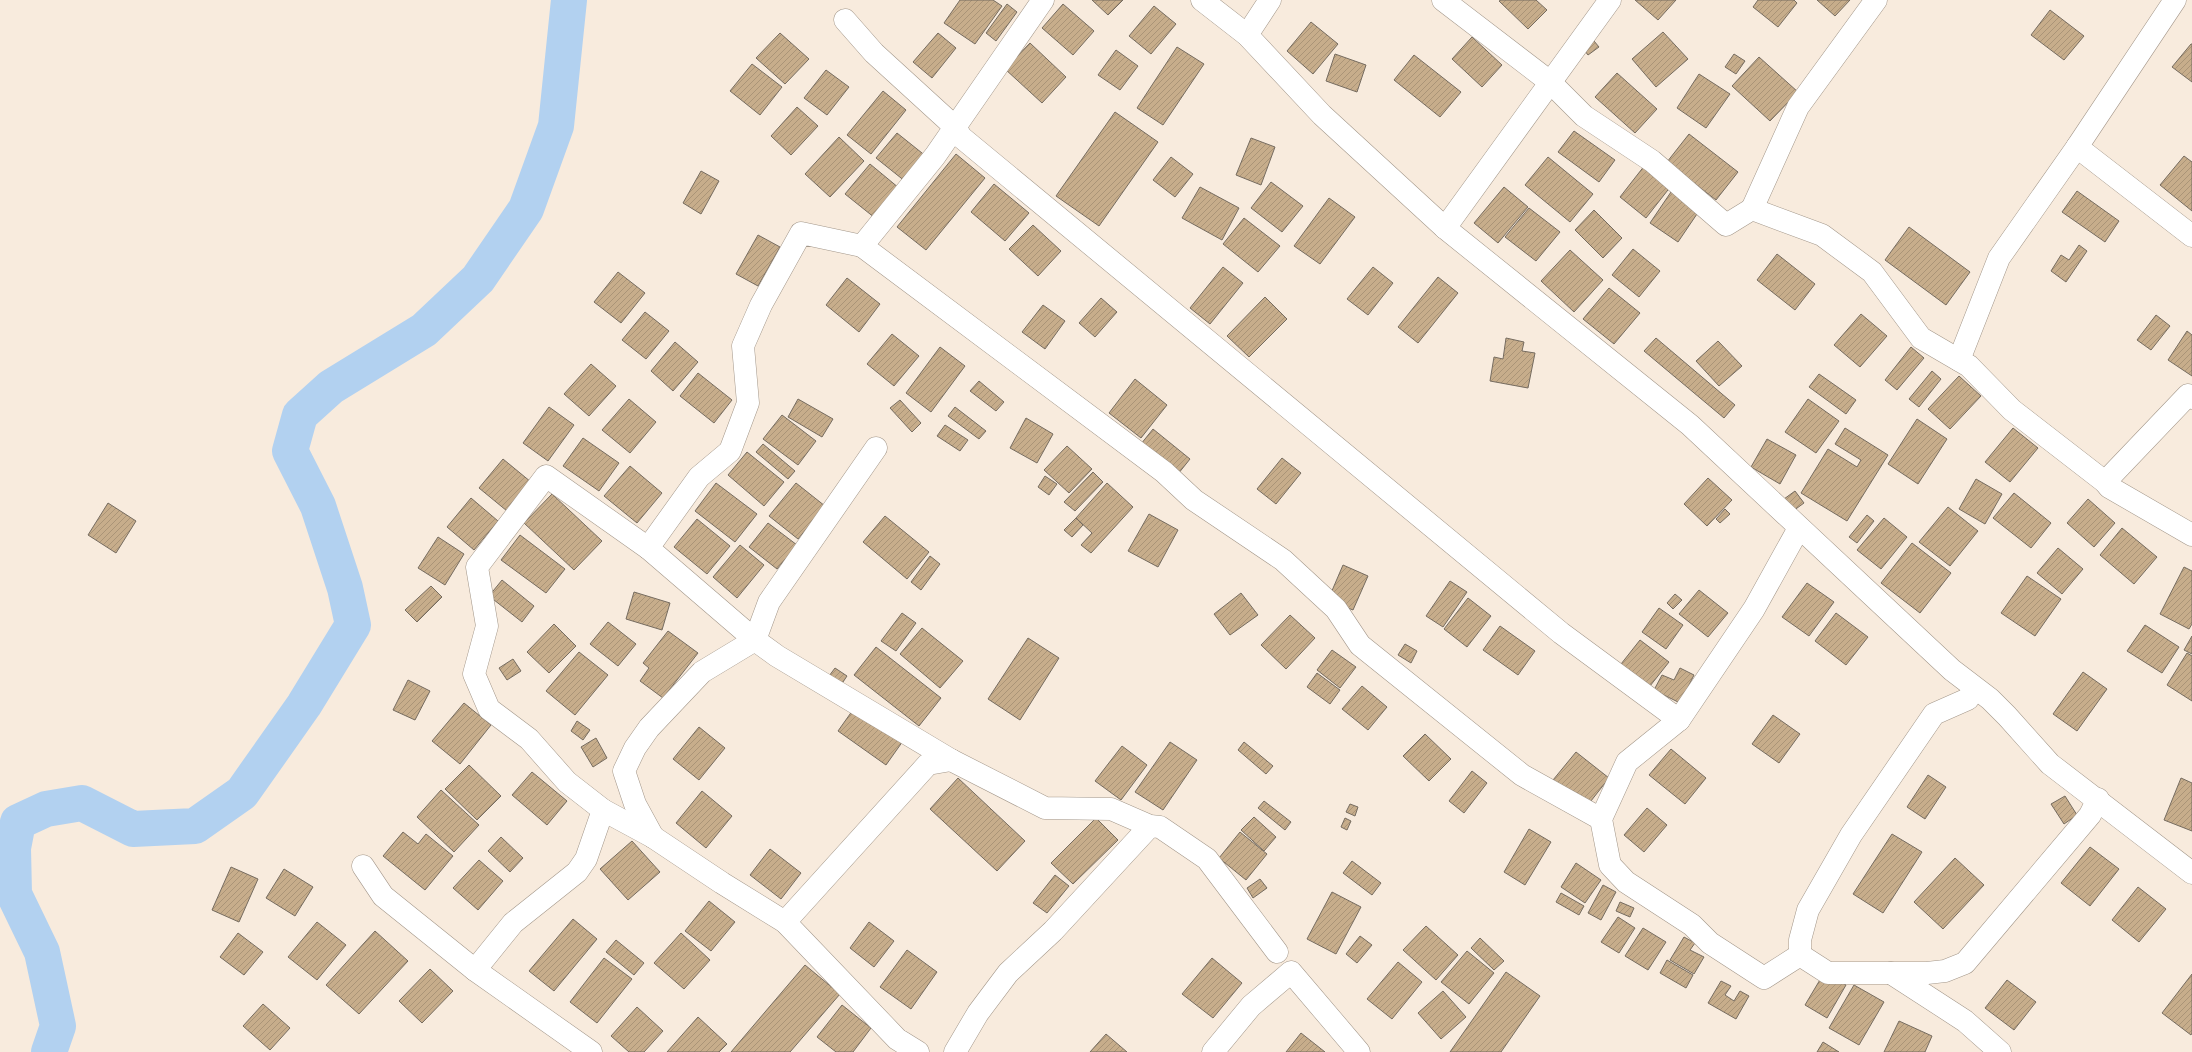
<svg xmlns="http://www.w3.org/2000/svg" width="2192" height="1052" viewBox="0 0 2192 1052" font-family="Manrope,sans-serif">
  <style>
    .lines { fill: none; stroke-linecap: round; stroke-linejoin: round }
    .river { stroke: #b2d1f0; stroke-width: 36 }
    .building { fill: url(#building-hatch); stroke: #766c60 }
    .minor-casing { stroke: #a3978a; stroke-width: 23 }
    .minor { stroke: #fff; stroke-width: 22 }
  </style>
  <defs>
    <pattern id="building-hatch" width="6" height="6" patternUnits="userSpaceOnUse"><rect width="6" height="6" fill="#c7ad8b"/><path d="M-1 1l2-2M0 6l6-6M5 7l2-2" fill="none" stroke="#aa9477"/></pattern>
  </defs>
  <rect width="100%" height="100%" fill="#f8ebdd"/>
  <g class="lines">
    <path class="river" d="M49,1052L58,1026L42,952L14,894L13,848L18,822L46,809L82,803L133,829L195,826L242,793L304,705L353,625L345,588L318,506L290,451L300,415L331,387L424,330L478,279L526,209L556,126L569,0"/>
  </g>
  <g class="building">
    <path d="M960,0H993L1002,6L975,44L944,23Z"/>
    <path d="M1092,0H1123L1108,15Z"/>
    <path d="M1501,0H1536L1547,10L1528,29L1499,1Z"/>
    <path d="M1635,0H1676L1658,20Z"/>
    <path d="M1758,0H1794L1797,3L1778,27L1753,7Z"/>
    <path d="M1817,0H1850L1835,16Z"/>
    <path d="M1007,4L1017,12L996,41L986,33Z"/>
    <path d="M1063,4L1094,31L1073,55L1042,28Z"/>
    <path d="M1154,6L1176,24L1151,54L1129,36Z"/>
    <path d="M2050,10L2084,36L2064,60L2031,35Z"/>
    <path d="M1311,22L1338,44L1313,74L1287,51Z"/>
    <path d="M1663,32L1688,59L1656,87L1632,59Z"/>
    <path d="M780,33L809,59L785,84L756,58Z"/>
    <path d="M938,33L956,48L932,78L913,62Z"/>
    <path d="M1589,35L1599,47L1588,55L1579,43Z"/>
    <path d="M1472,37L1502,65L1482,87L1452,59Z"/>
    <path d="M1030,43L1066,77L1042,103L1005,69Z"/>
    <path d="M2191,44H2192V82L2172,67Z"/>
    <path d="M1177,47L1204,64L1163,125L1137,108Z"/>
    <path d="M1116,50L1138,66L1120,90L1098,75Z"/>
    <path d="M1335,54L1366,65L1357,92L1326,81Z"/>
    <path d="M1734,54L1745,61L1736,74L1725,67Z"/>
    <path d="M1414,55L1461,92L1440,117L1394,80Z"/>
    <path d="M1759,57L1798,92L1770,121L1732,86Z"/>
    <path d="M752,64L782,87L760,115L730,91Z"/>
    <path d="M826,70L849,87L827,115L804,98Z"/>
    <path d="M1617,73L1657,109L1635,133L1595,97Z"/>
    <path d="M1699,74L1730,94L1706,128L1677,108Z"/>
    <path d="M883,91L906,110L871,154L847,135Z"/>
    <path d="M797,107L818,126L791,155L771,136Z"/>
    <path d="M1115,112L1158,142L1099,226L1056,196Z"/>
    <path d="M1574,131L1615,160L1599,182L1558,152Z"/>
    <path d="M897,133L927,157L906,182L876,158Z"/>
    <path d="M1689,134L1738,172L1716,200L1667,162Z"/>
    <path d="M839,137L864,161L830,197L805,174Z"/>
    <path d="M1251,138L1275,147L1261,185L1236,175Z"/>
    <path d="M956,154L985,178L926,250L897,227Z"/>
    <path d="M2184,156L2192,162V211L2160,185Z"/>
    <path d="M1171,157L1193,174L1175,197L1153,180Z"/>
    <path d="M1548,157L1593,194L1570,222L1525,185Z"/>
    <path d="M870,164L899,188L875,218L845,194Z"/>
    <path d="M1645,165L1671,186L1646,218L1620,197Z"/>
    <path d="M701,171L719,181L701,214L683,203Z"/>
    <path d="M1271,182L1303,206L1282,232L1251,208Z"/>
    <path d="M994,184L1029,213L1005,241L971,212Z"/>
    <path d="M1200,187L1239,208L1222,240L1182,218Z"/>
    <path d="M1504,187L1528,207L1498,243L1474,223Z"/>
    <path d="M2077,191L2119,221L2105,242L2062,212Z"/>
    <path d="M1671,192L1699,211L1678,242L1650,223Z"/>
    <path d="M1329,198L1355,217L1320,264L1294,246Z"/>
    <path d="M1529,208L1560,232L1536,261L1505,237Z"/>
    <path d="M1594,210L1622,238L1603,258L1575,230Z"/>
    <path d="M1244,218L1280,246L1258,272L1223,244Z"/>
    <path d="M1033,225L1061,251L1038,276L1009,249Z"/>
    <path d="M1909,227L1970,272L1946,305L1885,260Z"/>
    <path d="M758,235L780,247L758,286L736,274Z"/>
    <path d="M2079,245L2087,251L2066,282L2051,271L2061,255L2069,260Z"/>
    <path d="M1633,249L1660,271L1639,297L1612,275Z"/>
    <path d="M1570,250L1603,280L1574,312L1541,281Z"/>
    <path d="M1777,254L1815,284L1795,310L1757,280Z"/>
    <path d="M1223,267L1243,283L1210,324L1190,308Z"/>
    <path d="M1373,267L1393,283L1368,315L1347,299Z"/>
    <path d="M618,272L645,293L621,323L594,302Z"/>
    <path d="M1438,277L1458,293L1418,343L1398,327Z"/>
    <path d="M847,278L880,304L859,332L826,305Z"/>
    <path d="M1609,288L1640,313L1614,344L1583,319Z"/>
    <path d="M1265,297L1287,319L1249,357L1227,336Z"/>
    <path d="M1101,298L1117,312L1095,337L1079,323Z"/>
    <path d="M1043,305L1065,321L1045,349L1022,332Z"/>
    <path d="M645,312L669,331L646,359L622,340Z"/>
    <path d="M1861,314L1887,336L1860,367L1834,345Z"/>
    <path d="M2156,315L2170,326L2151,350L2137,340Z"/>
    <path d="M2187,331L2192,335V376L2168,360Z"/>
    <path d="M892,334L919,356L894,386L867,364Z"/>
    <path d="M1506,338L1524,342L1522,351L1535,353L1528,388L1490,381L1494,357L1503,359Z"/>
    <path d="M1656,338L1735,405L1724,418L1644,351Z"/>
    <path d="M1718,341L1742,366L1719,386L1696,361Z"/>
    <path d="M675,342L698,362L673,391L651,371Z"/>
    <path d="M940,347L965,366L931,412L906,393Z"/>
    <path d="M1911,347L1924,358L1897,390L1885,380Z"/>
    <path d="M591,364L616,386L589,416L564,394Z"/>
    <path d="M1932,371L1941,379L1919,407L1909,399Z"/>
    <path d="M698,373L732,400L714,423L680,396Z"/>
    <path d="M1819,374L1856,400L1846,414L1809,387Z"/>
    <path d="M1959,376L1981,396L1950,429L1928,409Z"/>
    <path d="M1135,379L1167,405L1141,438L1109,413Z"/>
    <path d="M979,381L1004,402L996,411L970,391Z"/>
    <path d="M629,399L656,422L630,453L602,430Z"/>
    <path d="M798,399L833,419L822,437L788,417Z"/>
    <path d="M1808,399L1839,421L1816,453L1785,432Z"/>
    <path d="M900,400L921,423L912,432L890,408Z"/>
    <path d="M549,407L574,425L548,461L523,443Z"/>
    <path d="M955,407L986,431L979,439L948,416Z"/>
    <path d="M782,415L816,441L798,465L763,439Z"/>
    <path d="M1026,418L1053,434L1037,463L1010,448Z"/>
    <path d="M1917,419L1947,439L1918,484L1888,464Z"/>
    <path d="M945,425L968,440L960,451L937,436Z"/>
    <path d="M1845,428L1888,455L1847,521L1801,493L1828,449L1857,467L1861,460L1835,444Z"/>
    <path d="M2013,428L2038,448L2010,482L1985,462Z"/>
    <path d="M1153,429L1190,459L1178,474L1141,444Z"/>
    <path d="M583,438L619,463L599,491L563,466Z"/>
    <path d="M1767,439L1796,455L1780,484L1751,467Z"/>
    <path d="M763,444L795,471L788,479L756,452Z"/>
    <path d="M1067,446L1092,469L1069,493L1044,470Z"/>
    <path d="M747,452L784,482L764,506L728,475Z"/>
    <path d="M1282,458L1301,473L1276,504L1257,489Z"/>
    <path d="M503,459L531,482L507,511L479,488Z"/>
    <path d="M630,466L662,493L637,523L604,496Z"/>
    <path d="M1093,472L1103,482L1075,511L1064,502Z"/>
    <path d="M1045,476L1057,484L1049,495L1038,487Z"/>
    <path d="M1708,478L1732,500L1707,526L1684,504Z"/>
    <path d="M1976,479L2002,494L1985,524L1959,509Z"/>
    <path d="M716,483L757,514L735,542L695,511Z"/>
    <path d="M796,483L825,506L798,539L769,516Z"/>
    <path d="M1107,483L1133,507L1091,553L1081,545L1092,533L1076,518Z"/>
    <path d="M1795,491L1804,503L1793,511L1784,499Z"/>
    <path d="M2014,493L2051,523L2031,548L1993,518Z"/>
    <path d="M552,494L602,541L574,570L524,523Z"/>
    <path d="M471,498L498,521L474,550L447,527Z"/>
    <path d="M2088,499L2115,523L2094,547L2067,523Z"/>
    <path d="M108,503L136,521L116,553L88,535Z"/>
    <path d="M1948,507L1978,531L1950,566L1919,542Z"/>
    <path d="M1725,509L1730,514L1720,523L1716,519Z"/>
    <path d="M1149,514L1178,530L1158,567L1128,551Z"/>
    <path d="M1867,515L1874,521L1857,543L1849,537Z"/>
    <path d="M885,516L929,552L907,579L863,542Z"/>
    <path d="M1076,518L1083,525L1072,537L1064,530Z"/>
    <path d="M1884,518L1907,537L1881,569L1857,550Z"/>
    <path d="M697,519L730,546L707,574L674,547Z"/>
    <path d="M768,523L797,545L777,569L749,547Z"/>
    <path d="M2122,528L2157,557L2134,584L2100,555Z"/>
    <path d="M520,535L565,569L546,593L501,560Z"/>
    <path d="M438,537L464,554L445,585L418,568Z"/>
    <path d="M1912,543L1951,573L1920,613L1881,583Z"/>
    <path d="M740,545L764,565L737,598L713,577Z"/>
    <path d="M2058,548L2083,569L2062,594L2037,573Z"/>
    <path d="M930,556L940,564L921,590L911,582Z"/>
    <path d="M1343,565L1368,576L1353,610L1328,600Z"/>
    <path d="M2184,567L2192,571V624L2189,629L2160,614Z"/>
    <path d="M2027,576L2061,599L2035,636L2001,613Z"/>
    <path d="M502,580L534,606L522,622L489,596Z"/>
    <path d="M1450,581L1467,592L1443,627L1426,616Z"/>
    <path d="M1807,583L1834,602L1809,636L1782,617Z"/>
    <path d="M431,586L442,597L417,622L405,610Z"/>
    <path d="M1699,590L1728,613L1708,637L1679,614Z"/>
    <path d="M634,592L670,603L662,630L626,619Z"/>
    <path d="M1241,593L1258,615L1230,635L1214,614Z"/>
    <path d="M1675,594L1682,600L1673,609L1667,603Z"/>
    <path d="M1468,598L1491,616L1467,647L1444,629Z"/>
    <path d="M1659,608L1683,625L1666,649L1642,632Z"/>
    <path d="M902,613L916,623L896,651L881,641Z"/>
    <path d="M1836,613L1868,637L1846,665L1815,641Z"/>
    <path d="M1290,615L1315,638L1286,669L1261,645Z"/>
    <path d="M608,622L636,644L618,666L590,644Z"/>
    <path d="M554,624L576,646L549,673L527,652Z"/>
    <path d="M2145,625L2179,647L2162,673L2127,651Z"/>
    <path d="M1500,626L1535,651L1518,675L1483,650Z"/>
    <path d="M922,628L963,661L940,688L900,654Z"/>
    <path d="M668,631L698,653L663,698L640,681L649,668L643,663Z"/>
    <path d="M2192,636V654L2184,650Z"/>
    <path d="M1028,638L1059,658L1020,720L988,699Z"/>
    <path d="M1640,640L1669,662L1650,686L1621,664Z"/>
    <path d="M1405,644L1417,651L1411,663L1398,655Z"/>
    <path d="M876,647L941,698L919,726L854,675Z"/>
    <path d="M1332,650L1356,667L1340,688L1317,670Z"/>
    <path d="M579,652L608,675L575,715L546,691Z"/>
    <path d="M2187,653L2192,656V701L2167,685Z"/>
    <path d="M513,659L521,671L507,680L499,668Z"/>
    <path d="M835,668L847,676L841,685L829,676Z"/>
    <path d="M1680,668L1694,675L1680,703L1654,690L1662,675L1674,680Z"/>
    <path d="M2083,672L2107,689L2077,731L2053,714Z"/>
    <path d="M1317,673L1340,690L1330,704L1307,687Z"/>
    <path d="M408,680L430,691L415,720L393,710Z"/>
    <path d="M1362,686L1387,707L1368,730L1342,709Z"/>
    <path d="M464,703L491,725L460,764L432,741Z"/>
    <path d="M855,707L903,741L886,765L838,731Z"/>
    <path d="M1773,715L1800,734L1779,763L1752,744Z"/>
    <path d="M577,721L590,730L583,740L571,731Z"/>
    <path d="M699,727L725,748L699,780L673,759Z"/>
    <path d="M1425,734L1451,759L1429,781L1403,756Z"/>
    <path d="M596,738L607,758L593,767L581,747Z"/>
    <path d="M1170,742L1197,760L1163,810L1135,792Z"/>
    <path d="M1244,742L1273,766L1266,774L1238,750Z"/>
    <path d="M1122,746L1147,765L1121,800L1095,781Z"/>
    <path d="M1671,749L1706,778L1685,804L1649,775Z"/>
    <path d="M1576,752L1609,778L1587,806L1553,780Z"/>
    <path d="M469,765L501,796L477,820L445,789Z"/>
    <path d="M1472,771L1487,783L1464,813L1449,801Z"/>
    <path d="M532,772L567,801L547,825L512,795Z"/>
    <path d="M1928,775L1946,787L1925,819L1907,807Z"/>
    <path d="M958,778L1025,841L997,871L930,809Z"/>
    <path d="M2181,778L2192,783V831L2164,820Z"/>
    <path d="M441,790L479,825L454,852L417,817Z"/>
    <path d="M702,791L732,816L706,848L676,823Z"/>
    <path d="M2065,796L2077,815L2064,824L2051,804Z"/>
    <path d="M1264,801L1291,822L1285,830L1258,808Z"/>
    <path d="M1350,804L1358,807L1355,816L1346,812Z"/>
    <path d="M1647,808L1667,825L1644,852L1624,835Z"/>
    <path d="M1254,817L1276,837L1264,851L1241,830Z"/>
    <path d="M1096,818L1118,840L1073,884L1051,863Z"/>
    <path d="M1345,818L1351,821L1347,830L1341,827Z"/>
    <path d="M1529,829L1551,842L1525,885L1504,872Z"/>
    <path d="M403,832L418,844L426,834L453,856L425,890L383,856Z"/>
    <path d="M1240,832L1267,854L1246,880L1219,858Z"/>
    <path d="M1892,834L1922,852L1883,913L1853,894Z"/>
    <path d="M501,837L523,858L510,872L488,851Z"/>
    <path d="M632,841L660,872L628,900L600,869Z"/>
    <path d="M2090,847L2119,869L2090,906L2061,883Z"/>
    <path d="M770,849L801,873L781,899L750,875Z"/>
    <path d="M1955,858L1984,885L1943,929L1914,902Z"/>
    <path d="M479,860L503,881L478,910L453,888Z"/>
    <path d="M1352,861L1381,883L1372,895L1343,873Z"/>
    <path d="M1576,863L1601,880L1585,903L1561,887Z"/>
    <path d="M231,867L258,879L239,922L212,910Z"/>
    <path d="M284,869L313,887L295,916L266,898Z"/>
    <path d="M1055,875L1069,886L1047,913L1033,903Z"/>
    <path d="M1260,879L1267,888L1253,898L1247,888Z"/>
    <path d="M1603,885L1616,892L1601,920L1588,913Z"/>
    <path d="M2138,887L2166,909L2139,942L2112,920Z"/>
    <path d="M1332,892L1361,907L1336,954L1307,939Z"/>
    <path d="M1561,893L1584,906L1579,915L1556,902Z"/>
    <path d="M709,901L735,922L711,951L685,931Z"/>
    <path d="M1620,902L1634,908L1630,917L1616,911Z"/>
    <path d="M1618,917L1635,928L1619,953L1601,942Z"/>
    <path d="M573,919L597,939L554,991L529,971Z"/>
    <path d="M317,922L346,945L317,980L288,957Z"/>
    <path d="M869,922L894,941L874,967L850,948Z"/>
    <path d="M1426,926L1458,955L1436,980L1403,950Z"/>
    <path d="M1643,928L1666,942L1648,970L1625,956Z"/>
    <path d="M375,931L408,961L359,1014L326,985Z"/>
    <path d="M238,933L263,952L244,975L220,957Z"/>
    <path d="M681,933L710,960L684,989L654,963Z"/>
    <path d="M1360,936L1372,945L1357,963L1346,954Z"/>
    <path d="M1684,937L1695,943L1690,950L1704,957L1694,974L1670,960Z"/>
    <path d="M1480,938L1504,961L1494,970L1471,948Z"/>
    <path d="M616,940L644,963L634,975L606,952Z"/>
    <path d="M907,950L937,972L911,1009L880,987Z"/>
    <path d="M1467,951L1494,973L1469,1004L1441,982Z"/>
    <path d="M604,958L632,979L597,1023L570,1002Z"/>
    <path d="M1212,958L1242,983L1213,1018L1182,994Z"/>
    <path d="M1667,960L1693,975L1686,988L1660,973Z"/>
    <path d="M1398,962L1422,982L1392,1019L1367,999Z"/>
    <path d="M805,965L840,994L790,1052H731Z"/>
    <path d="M430,969L453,991L422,1023L399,1001Z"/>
    <path d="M1506,972L1540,996L1501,1052H1450Z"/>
    <path d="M1824,973L1846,985L1827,1018L1805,1005Z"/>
    <path d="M2192,974V1033L2191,1035L2162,1013Z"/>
    <path d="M2007,980L2036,1002L2014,1030L1985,1008Z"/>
    <path d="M1721,981L1731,986L1725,995L1734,1001L1740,991L1749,996L1736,1019L1708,1003Z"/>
    <path d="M1854,985L1884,1002L1859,1045L1829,1028Z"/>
    <path d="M1443,991L1466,1017L1441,1039L1418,1013Z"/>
    <path d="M263,1004L290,1028L270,1050L243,1026Z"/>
    <path d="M842,1005L871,1028L853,1052H836L817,1037Z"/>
    <path d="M637,1007L663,1031L644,1052H629L611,1036Z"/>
    <path d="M698,1017L727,1044L719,1052H667Z"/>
    <path d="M1899,1021L1932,1036L1925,1052H1884Z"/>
    <path d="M1301,1033L1325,1052H1286Z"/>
    <path d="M1106,1034L1127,1052H1090Z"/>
    <path d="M1823,1042L1839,1052H1817Z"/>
  </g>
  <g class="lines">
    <defs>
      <g id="minor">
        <path d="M1043,0L935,156L862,246L1164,472L1194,500L1283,560L1336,609L1360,645L1522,775L1601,819"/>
        <path d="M1202,0L1247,35L1322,115L1445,228L1690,425L1952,670L1990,699L2007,716L2050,764L2192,873"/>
        <path d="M1443,0L1550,82L1584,116L1652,161L1726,225L1752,209L1822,235L1872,272L1921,338L1969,366L2012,410L2105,482L2188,395L2192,398"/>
        <path d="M845,20L874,53L955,127L961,137L1561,633L1679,720"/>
        <path d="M1247,35L1270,0"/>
        <path d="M2077,147L2192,236"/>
        <path d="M1752,209L1798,107L1876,0"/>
        <path d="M1445,228L1610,0"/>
        <path d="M1959,360L1999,258L2077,147L2175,0"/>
        <path d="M2105,482L2109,487L2192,535"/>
        <path d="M1799,528L1754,609L1679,720L1627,762L1601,819L1610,865L1626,882L1692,925L1710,943L1764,978L1800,955L1828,973H1927L1945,971L1965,963L2090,815L2098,799"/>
        <path d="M648,548L546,476L477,567L487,626L474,674L489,709L529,739L567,782L603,810L653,837L722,883L785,922L897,1039L918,1052"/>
        <path d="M951,760L1045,808L1111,809L1150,826L1160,827L1207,859L1277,952"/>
        <path d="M653,837L635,804L624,771L635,748L649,728L702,672L755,640L769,602L876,448"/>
        <path d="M363,866L383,896L475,970L591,1052"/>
        <path d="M785,922L928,764L951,760L777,656L755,640L648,548L699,477L730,451L748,403L743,346L761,305L801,233L862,246"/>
        <path d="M1800,955V940L1808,910L1851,835L1934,714L1968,699L1974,688"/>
        <path d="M475,970L513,923L577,872L586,859L603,810"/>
        <path d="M1891,973L1965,1021L2000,1052"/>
        <path d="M955,1052L978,1013L1008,973L1053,931L1150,826"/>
        <path d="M1213,1052L1251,1006L1291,972L1359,1052"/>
      </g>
    </defs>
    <use href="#minor" class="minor-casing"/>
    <use href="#minor" class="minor"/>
  </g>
</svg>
